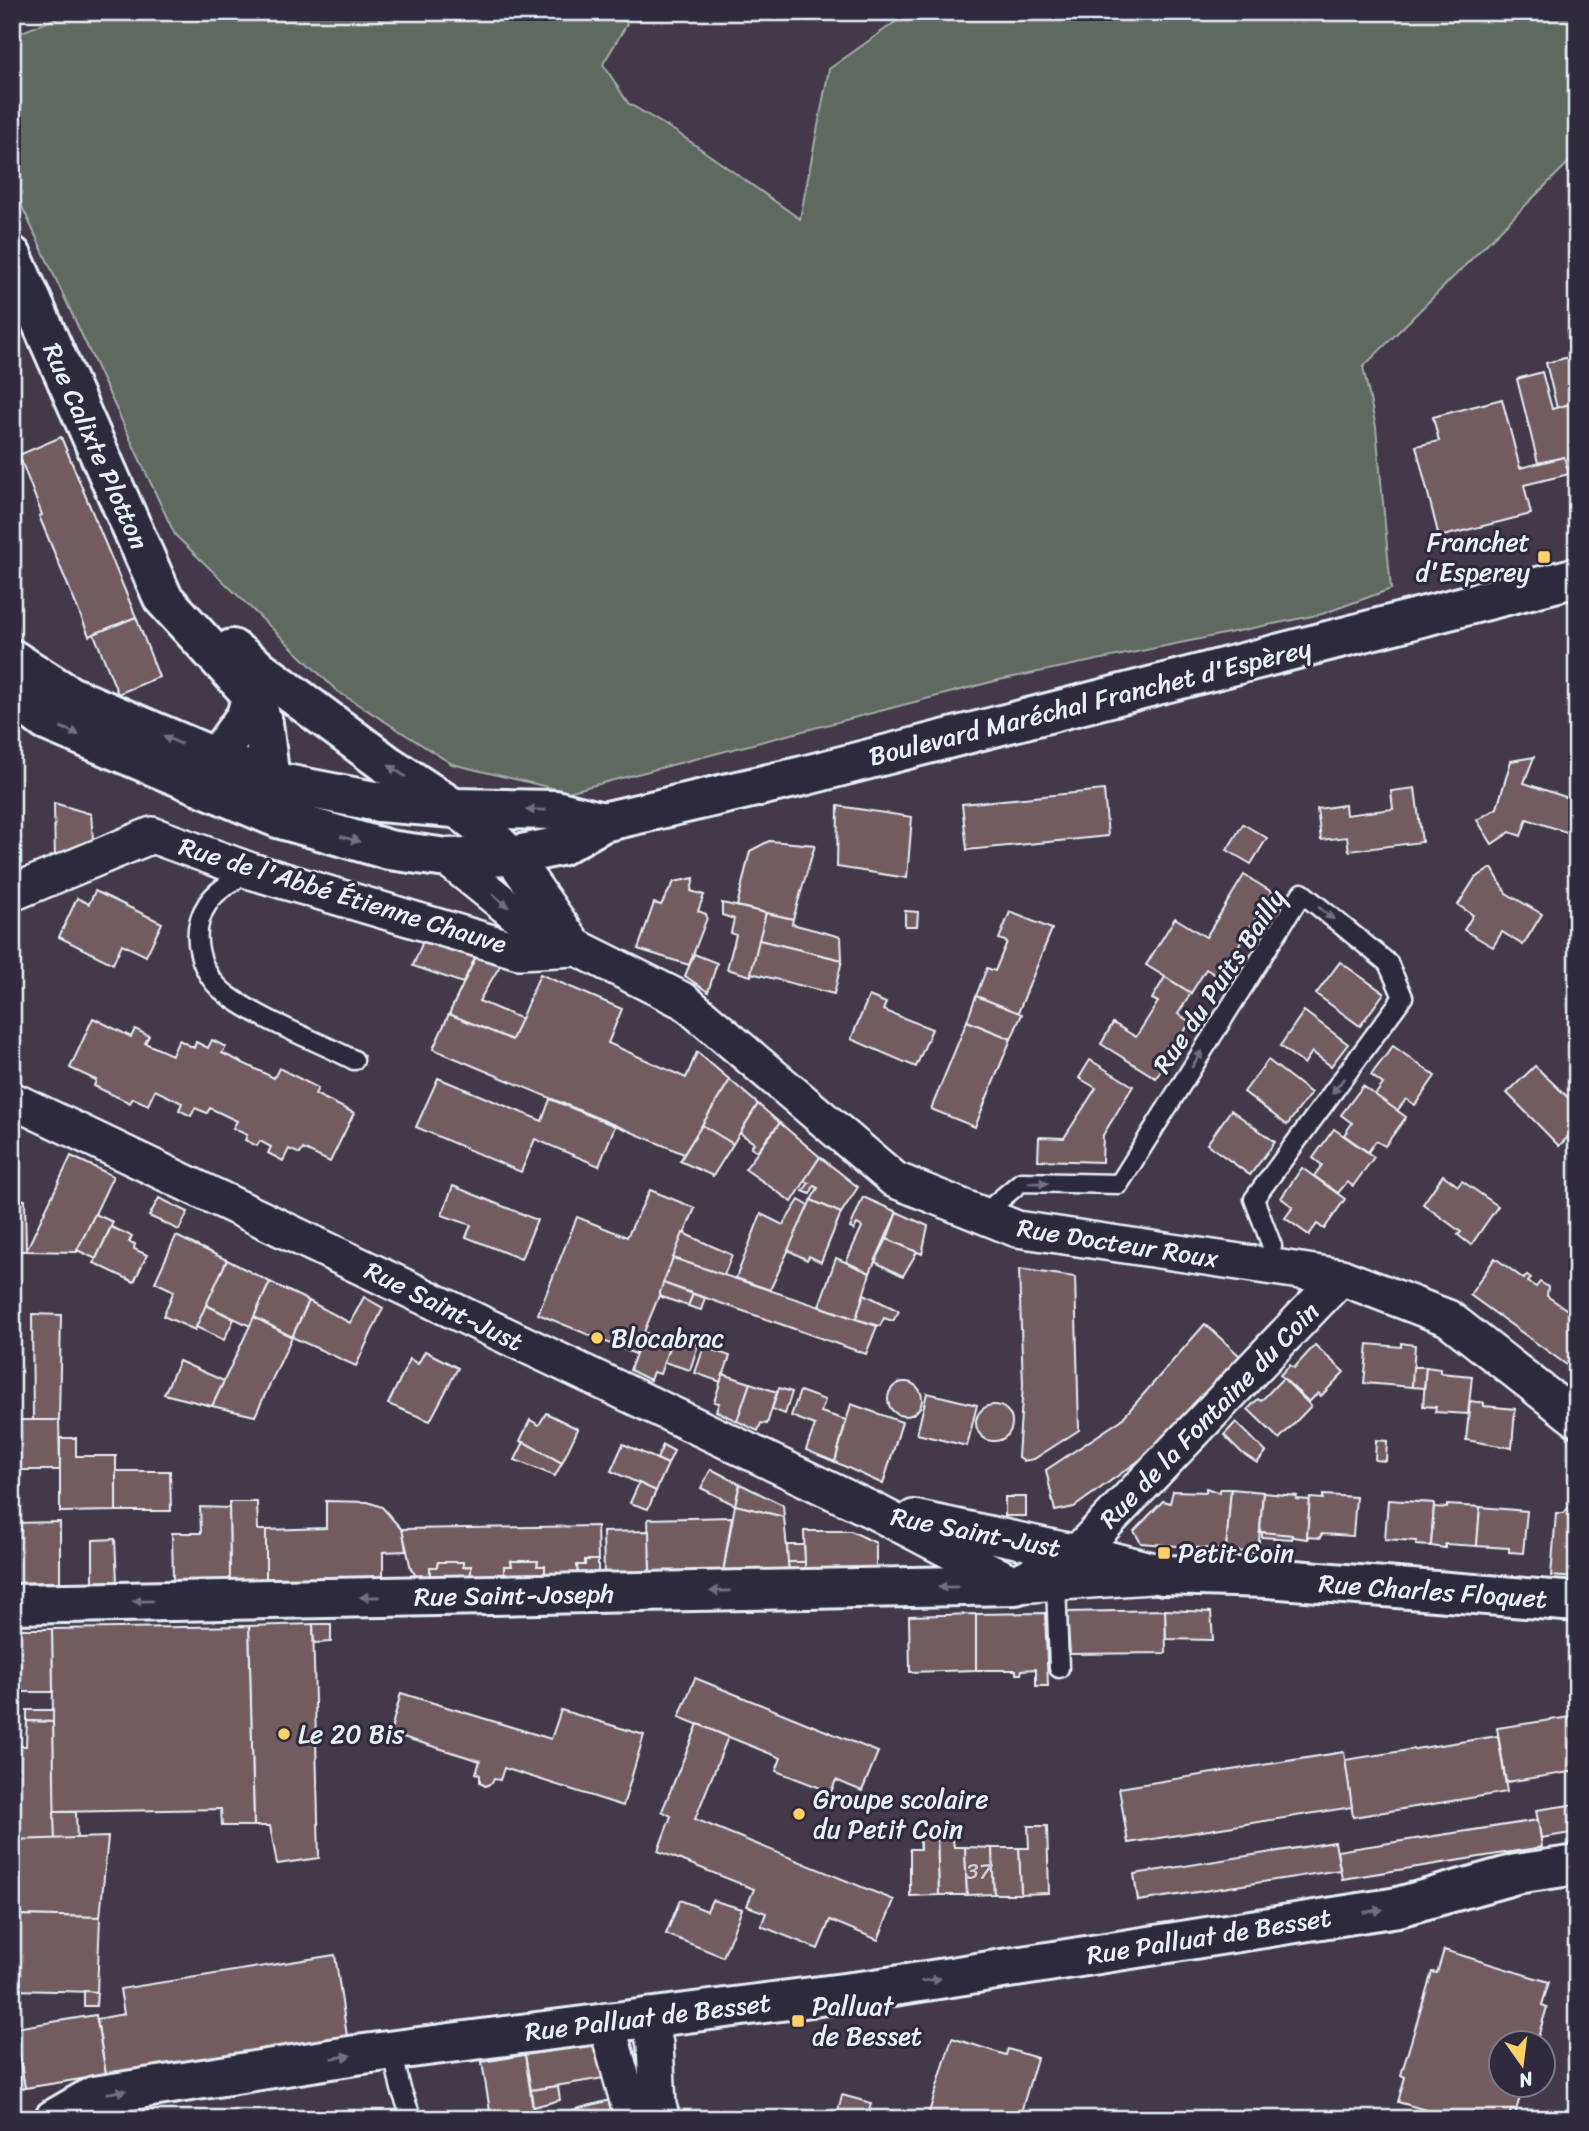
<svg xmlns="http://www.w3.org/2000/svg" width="1589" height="2131" viewBox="0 0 1589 2131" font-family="Sriracha,sans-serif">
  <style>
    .green { fill: #5f695e; stroke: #a4adab; stroke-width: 2 }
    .building { fill: #725b61; stroke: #e8f1f8; stroke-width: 2 }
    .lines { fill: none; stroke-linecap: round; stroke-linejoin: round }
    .lane-casing { stroke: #e8f1f8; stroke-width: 23 }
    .street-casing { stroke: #e8f1f8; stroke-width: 40 }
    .secondary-casing { stroke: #e8f1f8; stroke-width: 44 }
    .lane { stroke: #2f2a3d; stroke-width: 18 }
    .street { stroke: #2f2a3d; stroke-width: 35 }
    .secondary { stroke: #2f2a3d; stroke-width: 38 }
    .oneway { fill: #70707e }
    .poi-dot { fill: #ffd166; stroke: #2f2a3d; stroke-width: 2.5 }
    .labels { text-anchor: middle; stroke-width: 6; stroke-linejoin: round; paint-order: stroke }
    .number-label { font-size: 23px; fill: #caccd2 }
    .street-label { font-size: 26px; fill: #e8f1f8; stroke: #2f2a3d }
    .poi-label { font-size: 26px; fill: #e8f1f8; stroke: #2f2a3d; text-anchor: start }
  </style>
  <rect width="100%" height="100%" fill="#433948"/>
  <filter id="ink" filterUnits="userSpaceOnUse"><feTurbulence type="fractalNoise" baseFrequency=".0143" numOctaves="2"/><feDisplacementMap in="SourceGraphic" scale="14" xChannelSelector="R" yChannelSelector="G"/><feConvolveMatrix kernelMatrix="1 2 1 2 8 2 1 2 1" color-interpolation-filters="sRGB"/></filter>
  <g filter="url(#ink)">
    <path class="green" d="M72,12H618L627,24L603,64L628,103L678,133L800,219L829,69L898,20L899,12H1577V154L1363,367L1376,427L1391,589L1322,614L999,680L568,792L452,764L337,691L175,535L12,185V36Z"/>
    <g class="building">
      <path d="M1577,329V402L1557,408L1546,363L1573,356L1567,331Z"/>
      <path d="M1542,372L1552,409L1577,402V502L1564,457L1538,463L1517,379Z"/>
      <path d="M1502,399L1520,468L1564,457L1569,474L1524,485L1531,514L1439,537L1416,446L1439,441L1433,417Z"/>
      <path d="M61,437L136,617L89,636L39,516L42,515L19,455Z"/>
      <path d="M136,617L159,677L118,694L94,634Z"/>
      <path d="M1534,757L1524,783L1577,801L1569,833L1527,819L1521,836L1510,832L1492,844L1477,820L1497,808L1511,761Z"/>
      <path d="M1415,788L1422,842L1349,851L1347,837L1321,840L1317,809L1345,805L1346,815L1393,809L1391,791Z"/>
      <path d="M1104,790L1108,836L967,850L962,804Z"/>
      <path d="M54,803L91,814L93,839L112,840L55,864Z"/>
      <path d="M838,806L912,817L907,878L837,867Z"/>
      <path d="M1243,824L1267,838L1251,864L1227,850Z"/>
      <path d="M769,841L815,845L793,919L737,906L750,851Z"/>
      <path d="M1492,868L1506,893L1542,914L1523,945L1502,932L1493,947L1464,930L1473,915L1458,905L1475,878Z"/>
      <path d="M1244,875L1272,892L1219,977L1206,969L1191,993L1146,965L1175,918L1206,937Z"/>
      <path d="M694,878L691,891L704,895L698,911L706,914L707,918L689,965L638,949L654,903L661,905L674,882Z"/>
      <path d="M95,891L162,923L146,956L122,944L113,964L59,937L77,898L89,904Z"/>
      <path d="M722,903L766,913L751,976L727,969L736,935L731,933L734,919L722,915Z"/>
      <path d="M905,911L918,912L917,926H905Z"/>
      <path d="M1010,912L1052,929L1018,1013L976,996L987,968L995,971L1007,942L999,939Z"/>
      <path d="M766,913L793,919L792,924L841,937L842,960L759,940Z"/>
      <path d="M427,931L480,948L463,983L413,966Z"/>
      <path d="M759,940L842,960L834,994L751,973Z"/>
      <path d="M480,948L504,959L479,1001L522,1019L512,1040L449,1014Z"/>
      <path d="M694,954L717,963L708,992L685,976Z"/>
      <path d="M1340,962L1384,993L1360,1026L1316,994Z"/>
      <path d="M540,974L622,1009L608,1043L686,1078L697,1052L730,1080L684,1154L433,1049L449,1014L512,1040Z"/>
      <path d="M1165,977L1191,993L1178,1014L1190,1022L1156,1078L1101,1044L1113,1023L1136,1037L1158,1002L1152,999Z"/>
      <path d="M869,996L886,1003L883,1010L932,1029L916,1067L851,1039Z"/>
      <path d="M976,996L1022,1014L1011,1039L967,1021Z"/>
      <path d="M1304,1011L1348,1044L1331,1066L1312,1052L1304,1064L1280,1046Z"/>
      <path d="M93,1018L131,1037L135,1029L149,1036L145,1043L172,1055L179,1040L194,1048L196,1042L208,1048L212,1040L226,1047L222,1053L274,1078L279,1068L318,1088L315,1094L354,1113L330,1162L303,1149L300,1154L289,1149L283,1161L268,1153L271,1147L260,1141L257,1146L245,1140L247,1135L233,1128L237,1121L210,1108L207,1113L195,1108L191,1116L179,1110L182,1103L155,1090L148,1105L133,1098L130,1103L94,1086L96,1080L70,1068Z"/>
      <path d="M967,1021L1011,1039L975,1127L931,1109Z"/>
      <path d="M1393,1046L1435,1076L1415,1105L1406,1099L1397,1111L1375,1095L1383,1084L1371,1075Z"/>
      <path d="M1090,1060L1133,1086L1103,1135L1102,1162L1038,1160L1039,1137L1064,1138L1096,1088L1079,1078Z"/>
      <path d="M1268,1060L1311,1093L1287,1125L1244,1092Z"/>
      <path d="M1535,1066L1577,1106V1128L1559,1146L1507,1093Z"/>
      <path d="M438,1078L542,1121L550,1099L615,1126L599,1166L535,1139L521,1172L416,1127Z"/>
      <path d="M730,1080L758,1104L733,1144L702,1125Z"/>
      <path d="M1363,1086L1406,1117L1385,1146L1376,1141L1368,1152L1344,1135L1352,1123L1341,1115Z"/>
      <path d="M758,1104L780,1123L757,1151L751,1147L754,1143L740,1133Z"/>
      <path d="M1231,1110L1275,1142L1250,1175L1207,1144Z"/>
      <path d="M780,1123L820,1157L792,1202L745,1169Z"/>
      <path d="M702,1125L733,1144L713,1176L680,1161Z"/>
      <path d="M1334,1129L1374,1157L1353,1186L1347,1182L1338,1193L1314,1176L1322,1165L1313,1158Z"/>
      <path d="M71,1156L113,1176L77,1252L26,1251Z"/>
      <path d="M820,1157L858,1187L841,1213L811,1200L818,1188L814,1186L810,1194L803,1191L809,1183L804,1181Z"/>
      <path d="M1302,1168L1345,1199L1324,1229L1317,1224L1309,1235L1285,1218L1293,1207L1281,1198Z"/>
      <path d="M1443,1175L1458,1186L1462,1181L1498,1206L1471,1245L1458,1235L1461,1232L1423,1204Z"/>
      <path d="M453,1186L537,1220L521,1259L466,1237L471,1225L442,1215Z"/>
      <path d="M650,1190L695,1208L635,1354L538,1314L577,1217L627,1237Z"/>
      <path d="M863,1197L897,1212L870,1273L846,1262L862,1227L857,1224L854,1230L850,1228Z"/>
      <path d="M159,1198L188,1212L179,1230L149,1216Z"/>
      <path d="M12,1199L25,1200L26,1251H12Z"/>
      <path d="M799,1200L809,1206L770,1290L736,1278L761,1214L783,1225Z"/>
      <path d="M811,1200L841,1213L821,1262L809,1256L807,1260L788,1250Z"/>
      <path d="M897,1212L928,1226L922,1254L887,1239Z"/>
      <path d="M95,1214L113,1222L96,1259L77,1250Z"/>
      <path d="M111,1227L132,1236L129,1242L135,1244L134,1249L147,1255L134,1282L94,1263Z"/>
      <path d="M683,1233L732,1255L724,1275L673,1258Z"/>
      <path d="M176,1236L227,1260L195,1330L163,1316L174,1291L155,1282Z"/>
      <path d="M887,1239L917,1252L903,1276L875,1262Z"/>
      <path d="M673,1258L877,1326L866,1354L663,1283Z"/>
      <path d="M836,1258L870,1273L856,1319L819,1306Z"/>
      <path d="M1495,1258L1524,1279L1527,1275L1531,1278L1528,1282L1536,1287L1540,1282L1548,1287L1547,1296L1569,1311L1577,1309V1361L1571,1368L1470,1295Z"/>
      <path d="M227,1260L270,1282L250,1326L206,1305Z"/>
      <path d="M1019,1269L1075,1277L1079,1430L1034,1459L1023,1461L1018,1457L1023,1385Z"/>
      <path d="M270,1282L309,1301L292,1337L254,1317Z"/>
      <path d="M663,1283L693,1294L688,1306L659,1296Z"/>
      <path d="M693,1294L705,1298L701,1310L688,1306Z"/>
      <path d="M864,1294L899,1311L893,1321L884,1318L880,1326L856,1319Z"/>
      <path d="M364,1297L383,1308L356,1366L292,1337L309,1301L350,1323Z"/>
      <path d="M206,1305L234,1319L224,1340L196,1327Z"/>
      <path d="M32,1314L61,1315L59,1420H33Z"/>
      <path d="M254,1317L292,1337L255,1416L212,1406Z"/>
      <path d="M1205,1324L1240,1356L1151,1452L1074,1507L1055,1511L1046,1470L1121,1420Z"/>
      <path d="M644,1332L671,1343L660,1374L653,1372L650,1380L630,1370Z"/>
      <path d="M673,1336L698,1345L690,1370L664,1362Z"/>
      <path d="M1401,1343L1415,1345L1412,1387L1364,1383L1368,1344L1401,1347Z"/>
      <path d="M1315,1345L1344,1372L1321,1396L1318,1393L1309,1402L1280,1375L1290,1365L1294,1368Z"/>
      <path d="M704,1347L730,1356L721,1382L695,1373Z"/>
      <path d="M425,1351L458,1368L430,1421L388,1404L410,1359L418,1364Z"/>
      <path d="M179,1361L224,1381L212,1406L164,1394Z"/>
      <path d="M1413,1367H1426L1424,1388L1412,1387Z"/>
      <path d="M1426,1367L1440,1369V1373L1472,1376L1468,1414L1435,1412L1436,1407L1423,1406Z"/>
      <path d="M723,1374L750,1383L737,1421L716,1411L719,1403L714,1402Z"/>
      <path d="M1283,1378L1311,1406L1279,1439L1248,1409L1258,1399L1261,1401Z"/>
      <circle cx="905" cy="1399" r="17"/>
      <path d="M750,1383L777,1392L767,1424L761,1423L758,1431L737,1421Z"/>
      <path d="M779,1388L792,1392L785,1414L772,1409Z"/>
      <path d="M800,1391L825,1400L821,1412L846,1420L835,1462L806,1450L815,1425L791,1416Z"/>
      <path d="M927,1393L977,1405L967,1446L917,1434Z"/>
      <path d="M1470,1401L1484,1403V1406L1515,1409L1512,1448L1466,1440Z"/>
      <path d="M851,1404L902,1422L883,1484L835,1462Z"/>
      <circle cx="994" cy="1423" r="18"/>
      <path d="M546,1413L578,1429L562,1463L520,1441L530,1420L539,1425Z"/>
      <path d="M12,1420H59L60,1470H12Z"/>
      <path d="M1236,1422L1266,1452L1257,1463L1241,1452L1224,1435Z"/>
      <path d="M60,1438H76V1456H116V1511L60,1512Z"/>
      <path d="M1376,1440L1387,1441L1386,1461L1375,1460Z"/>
      <path d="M524,1442L562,1463L555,1476L515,1460Z"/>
      <path d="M623,1444L668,1464L656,1491L611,1471Z"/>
      <path d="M663,1445L674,1451L668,1464L657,1459Z"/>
      <path d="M711,1469L740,1484L735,1505L701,1488Z"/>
      <path d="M116,1471H170L171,1511H116Z"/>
      <path d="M639,1483L656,1491L648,1509L630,1503Z"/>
      <path d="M740,1484L783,1505L784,1517L735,1505Z"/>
      <path d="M1206,1488L1220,1493V1489H1231L1226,1550L1141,1543L1134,1531L1163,1501L1170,1503L1173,1491L1206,1492Z"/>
      <path d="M1231,1489L1263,1492L1258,1553L1226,1550Z"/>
      <path d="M1263,1493L1297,1496L1296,1499L1310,1500L1307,1539L1260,1532Z"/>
      <path d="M1323,1495L1356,1497L1353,1536L1321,1534V1538L1307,1537L1310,1498L1323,1499Z"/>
      <rect x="1005" y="1497" width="21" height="19"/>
      <path d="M1577,1498V1578L1551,1576L1556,1513H1564Z"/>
      <path d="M1388,1500L1434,1503L1431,1546L1416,1545V1541L1385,1539Z"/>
      <path d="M326,1501L368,1502L382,1507L403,1531L406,1551L383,1552V1577L266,1579V1530L326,1528Z"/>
      <path d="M229,1502H257L258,1530H266V1579L230,1580Z"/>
      <path d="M735,1505L784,1517L789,1571L723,1572Z"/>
      <path d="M1447,1505L1480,1507L1477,1546L1445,1544V1548L1431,1546L1434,1507L1447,1508Z"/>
      <path d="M200,1507L229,1508L230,1580H173L172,1533H201Z"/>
      <path d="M1480,1507L1527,1511L1523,1553L1509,1552V1548L1477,1546Z"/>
      <path d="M732,1517L723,1572L650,1573L648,1519Z"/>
      <path d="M60,1522V1582L12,1583V1523Z"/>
      <path d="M597,1526L598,1560H585V1565H577L578,1574L545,1575V1566H537L538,1561H511L512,1566H504V1575L471,1576V1566L463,1567V1562H438L437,1567H430V1576L417,1577L411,1569L402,1529Z"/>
      <path d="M649,1531L650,1573L604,1574L603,1532Z"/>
      <path d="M804,1531H851L876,1543V1569L805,1571Z"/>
      <path d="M1262,1532L1292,1535V1539L1262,1537Z"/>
      <path d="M115,1539L117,1581L93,1582V1540Z"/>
      <path d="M787,1545H804L805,1562H788Z"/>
      <path d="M585,1560H598V1574H578L577,1565H585Z"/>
      <path d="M511,1561H538L537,1566H545V1575H504V1566H512Z"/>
      <path d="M438,1562H463V1567L471,1566V1576H430V1567H437Z"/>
      <path d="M788,1562H805V1571H789Z"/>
      <path d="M1165,1610L1211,1612L1213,1640L1166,1639Z"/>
      <path d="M1165,1610L1166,1653L1070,1654L1067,1612Z"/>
      <path d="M1045,1613L1048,1686H1036V1669L1022,1670L1021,1674H1016V1670H976V1614Z"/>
      <path d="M976,1614V1670L910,1672L909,1616Z"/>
      <path d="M313,1624L319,1858L277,1864L270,1826H254L249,1626Z"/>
      <path d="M313,1624H331V1642L314,1643Z"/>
      <path d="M249,1626L254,1826H222L221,1809L54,1812L52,1629Z"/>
      <path d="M12,1629H52L53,1692H12Z"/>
      <path d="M695,1678L878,1752L862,1791L836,1780L831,1792L776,1771L781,1758L679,1717Z"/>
      <path d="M401,1693L551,1739L561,1710L644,1735L623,1806L504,1768L500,1780L494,1779L492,1783L485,1786L480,1782V1775L476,1773L480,1761L390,1733Z"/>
      <path d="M27,1710H53V1722L27,1721Z"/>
      <path d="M1577,1716V1771L1506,1782L1497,1728Z"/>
      <path d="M27,1721L53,1722L55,1840H12V1746H26Z"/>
      <path d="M698,1724L728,1737L695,1819L894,1900L878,1940L830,1920L818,1949L761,1926L766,1913L747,1906L754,1889L658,1851L671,1816L662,1811Z"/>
      <path d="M1498,1736L1507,1792L1353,1817L1345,1760Z"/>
      <path d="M1344,1752L1352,1807L1128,1843L1119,1788Z"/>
      <path d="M1577,1804V1832L1541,1838L1536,1810Z"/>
      <path d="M54,1812H76L77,1839L55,1840Z"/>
      <path d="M1538,1820L1542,1847L1342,1879L1337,1851Z"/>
      <path d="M1028,1826H1047L1049,1893L1021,1894L1019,1848H1029Z"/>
      <path d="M952,1833L954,1847H965L967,1895H939L937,1835Z"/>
      <path d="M920,1835H937L939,1895L910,1896V1849H920Z"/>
      <path d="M108,1837L100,1917L12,1915V1840Z"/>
      <path d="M1335,1842L1340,1870L1138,1901L1134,1874Z"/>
      <path d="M965,1847L992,1848L994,1894L967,1895Z"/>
      <path d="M992,1848H1019L1021,1894H994Z"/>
      <path d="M680,1900L707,1911L712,1900L742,1909L723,1957L666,1934Z"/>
      <path d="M12,1915L100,1917L97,1992L12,1990Z"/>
      <path d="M1444,1950L1549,1982L1542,2005L1547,2007L1536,2044H1502V2086H1523L1516,2111L1511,2110L1509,2119H1457L1398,2102L1405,2077L1401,2075L1432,1972L1437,1973Z"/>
      <path d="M335,1955L347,2036L106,2075L97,2019L124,2014L120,1989Z"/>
      <path d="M84,1991L97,1992L96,2006H84Z"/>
      <path d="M96,2015L106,2075L25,2088L15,2028Z"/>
      <path d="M952,2038L1006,2055L1008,2049L1037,2058L1019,2119H927Z"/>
      <path d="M595,2044L604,2078L531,2090L525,2055Z"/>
      <path d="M525,2055L533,2110L491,2117L482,2062Z"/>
      <path d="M20,2060L25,2088L12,2089V2061Z"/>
      <path d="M558,2086L560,2100L533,2107L531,2090Z"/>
      <path d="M842,2095L871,2103L868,2114L887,2119H836Z"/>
      <path d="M610,2100L616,2119H539Z"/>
    </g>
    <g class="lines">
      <defs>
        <g id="lane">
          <path d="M251,871C236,880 218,888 208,903C187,934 200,976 230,997C264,1021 315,1040 354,1060"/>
          <path d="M982,1215L1021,1182L1119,1184L1302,893L1388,963L1403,997L1254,1199L1272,1246L1267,1266"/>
          <path d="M1056,1582L1059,1668"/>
          <path d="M392,2050L401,2089L412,2119"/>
        </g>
        <g id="street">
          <path d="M454,808L490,834L512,856L574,945"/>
          <path d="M447,858L526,922L684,1001L895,1180L1017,1229L1341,1277L1448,1318L1577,1419"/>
          <path d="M12,893L152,835L251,871L519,951L576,948"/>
          <path d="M12,1100L876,1512L1016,1585L1150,1576"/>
          <path d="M914,1518L1077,1553L1341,1277"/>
          <path d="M648,2016L655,2044L658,2106L662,2119"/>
          <path d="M606,2021L633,2119"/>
        </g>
        <g id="secondary">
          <path d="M12,256L163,598L252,695L246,716L215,759"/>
          <path d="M232,649L385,763L450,806"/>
          <path d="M12,659L70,696L270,781L379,802L454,808L555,810L603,822"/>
          <path d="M12,695L46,721L278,818L389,850L447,858L512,856L560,846L603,822L803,776L1577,577"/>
          <path d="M252,695L263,723L270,781L281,799"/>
          <path d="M12,1604L1016,1585L1077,1553L1163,1575L1268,1578L1577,1602"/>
          <path d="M54,2119L94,2096L356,2055L875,1989L1398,1907L1516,1874L1577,1865"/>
        </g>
      </defs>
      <use href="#lane" class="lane-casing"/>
      <use href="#street" class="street-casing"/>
      <use href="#secondary" class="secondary-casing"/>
      <use href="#lane" class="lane"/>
      <use href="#street" class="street"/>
      <use href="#secondary" class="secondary"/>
    </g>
    <defs><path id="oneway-solid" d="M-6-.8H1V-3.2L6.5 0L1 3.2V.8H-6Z" transform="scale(1.75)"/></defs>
    <g class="oneway">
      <use href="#oneway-solid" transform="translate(70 731) rotate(23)"/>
      <use href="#oneway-solid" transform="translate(172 740) rotate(-156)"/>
      <use href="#oneway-solid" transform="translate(397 771) rotate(-147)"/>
      <use href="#oneway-solid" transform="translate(536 810) rotate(-179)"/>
      <use href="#oneway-solid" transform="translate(350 839) rotate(16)"/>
      <use href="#oneway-solid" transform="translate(501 901) rotate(39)"/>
      <use href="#oneway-solid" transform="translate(1326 913) rotate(39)"/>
      <use href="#oneway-solid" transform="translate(1197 1059) rotate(-58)"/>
      <use href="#oneway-solid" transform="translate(1338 1086) rotate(127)"/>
      <use href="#oneway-solid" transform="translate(1038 1183) rotate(1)"/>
      <use href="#oneway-solid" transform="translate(948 1587) rotate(179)"/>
      <use href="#oneway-solid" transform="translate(720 1591) rotate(179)"/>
      <use href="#oneway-solid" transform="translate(370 1597) rotate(179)"/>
      <use href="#oneway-solid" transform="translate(143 1601) rotate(179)"/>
      <use href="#oneway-solid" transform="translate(1373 1911) rotate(-9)"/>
      <use href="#oneway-solid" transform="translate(931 1980) rotate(-9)"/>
      <use href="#oneway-solid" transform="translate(341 2057) rotate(-9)"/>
      <use href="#oneway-solid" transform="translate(116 2092) rotate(-9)"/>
    </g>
  </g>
  <g class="poi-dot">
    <rect x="1537" y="550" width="14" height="14" rx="3.5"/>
    <circle cx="597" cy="1338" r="7"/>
    <rect x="1157" y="1546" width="14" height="14" rx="3.5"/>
    <circle cx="284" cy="1734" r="7"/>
    <circle cx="799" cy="1814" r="7"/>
    <rect x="791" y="2014" width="14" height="14" rx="3.5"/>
  </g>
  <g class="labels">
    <g class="number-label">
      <text x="979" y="1879">37</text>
    </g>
    <g class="street-label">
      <text transform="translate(96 446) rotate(66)" y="9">Rue Calixte Plotton</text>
      <text transform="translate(1090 702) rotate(-14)" y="9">Boulevard Maréchal Franchet d'Espèrey</text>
      <text transform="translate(343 895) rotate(17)" y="9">Rue de l'Abbé Étienne Chauve</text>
      <text transform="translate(1219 981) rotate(-56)" y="9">Rue du Puits Bailly</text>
      <text transform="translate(1118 1243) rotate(9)" y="9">Rue Docteur Roux</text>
      <text transform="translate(444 1306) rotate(26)" y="9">Rue Saint-Just</text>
      <text transform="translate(1209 1415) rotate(-46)" y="9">Rue de la Fontaine du Coin</text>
      <text transform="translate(976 1532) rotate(11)" y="9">Rue Saint-Just</text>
      <text transform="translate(1433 1591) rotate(4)" y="9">Rue Charles Floquet</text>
      <text transform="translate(514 1595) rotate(-1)" y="9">Rue Saint-Joseph</text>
      <text transform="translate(1209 1936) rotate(-9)" y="9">Rue Palluat de Besset</text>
      <text transform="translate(648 2017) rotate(-7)" y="9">Rue Palluat de Besset</text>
    </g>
    <g class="poi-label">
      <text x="1530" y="551" text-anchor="end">Franchet<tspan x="1530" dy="30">d'Esperey</tspan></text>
      <text x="611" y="1347">Blocabrac</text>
      <text x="1178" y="1562">Petit Coin</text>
      <text x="298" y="1743">Le 20 Bis</text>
      <text x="813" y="1808">Groupe scolaire<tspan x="813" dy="30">du Petit Coin</tspan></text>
      <text x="812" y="2015">Palluat<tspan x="812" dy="30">de Besset</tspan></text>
    </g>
  </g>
  <rect width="1589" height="2131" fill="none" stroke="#2f2a3d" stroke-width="42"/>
  <rect x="21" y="21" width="1547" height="2089" fill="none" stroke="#e8f1f8" stroke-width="2.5" filter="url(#ink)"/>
  <g transform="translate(1522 2064) rotate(166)"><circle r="33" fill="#2f2a3d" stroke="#797a88" stroke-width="2"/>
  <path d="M0-5L12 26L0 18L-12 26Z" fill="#ffd166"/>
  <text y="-10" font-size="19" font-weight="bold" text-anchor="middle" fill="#e8f1f8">N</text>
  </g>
</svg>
